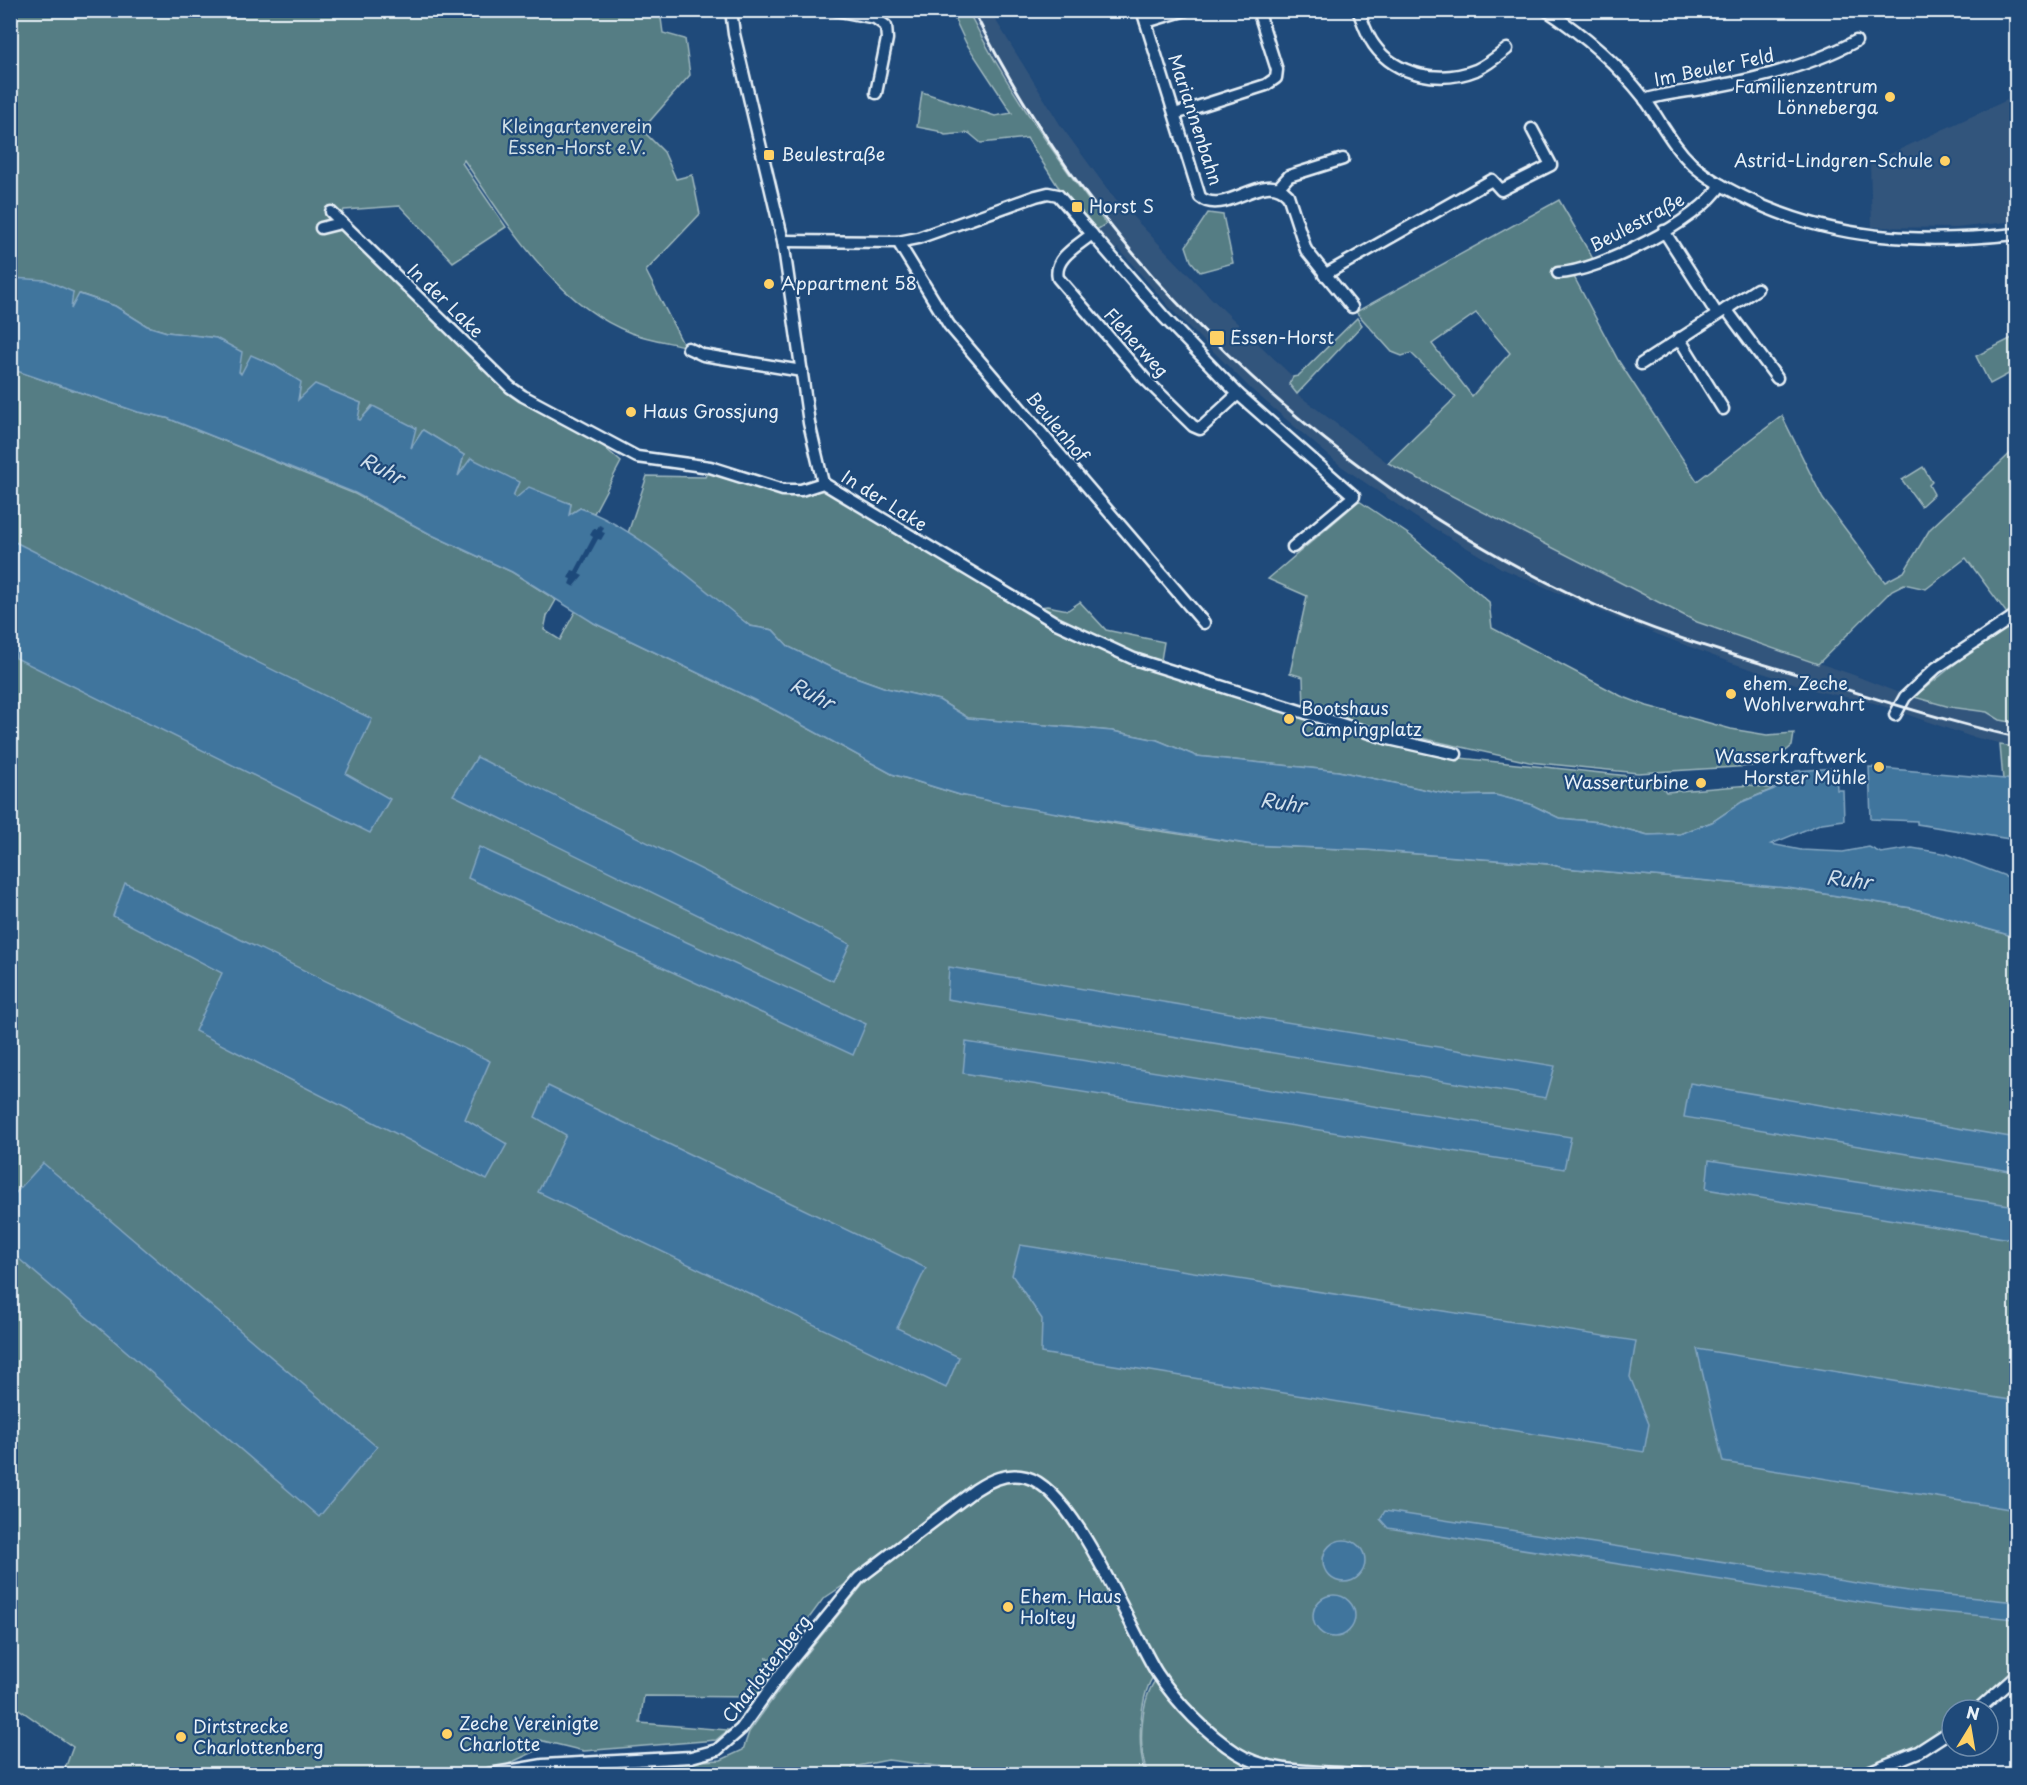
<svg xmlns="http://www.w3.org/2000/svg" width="2027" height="1785" viewBox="0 0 2027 1785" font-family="'Playpen Sans',sans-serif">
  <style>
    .built { fill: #32547c }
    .green { fill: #557d84; stroke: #9eb7be; stroke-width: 1.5; fill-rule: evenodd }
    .water { fill: #40749d; stroke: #83a6c1; stroke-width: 1.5 }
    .pier { fill: #1f4a7a }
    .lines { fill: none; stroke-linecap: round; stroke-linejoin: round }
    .street-casing { stroke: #e8f1f8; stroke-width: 15 }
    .street { stroke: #1f4a7a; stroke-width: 10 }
    .rail { stroke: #e8f1f8; stroke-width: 3 }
    .poi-dot { fill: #ffd166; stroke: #1f4a7a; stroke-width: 2 }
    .labels { text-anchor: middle; stroke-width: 4.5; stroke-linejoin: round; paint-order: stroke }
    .street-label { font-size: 18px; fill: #e8f1f8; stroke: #1f4a7a }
    .poi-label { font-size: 18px; fill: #e8f1f8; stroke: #1f4a7a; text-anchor: start }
    .park-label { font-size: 18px; fill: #d2e0e7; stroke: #1f4a7a }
    .water-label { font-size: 20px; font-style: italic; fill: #cfdeea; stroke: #1f4a7a }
  </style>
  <rect width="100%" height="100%" fill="#1f4a7a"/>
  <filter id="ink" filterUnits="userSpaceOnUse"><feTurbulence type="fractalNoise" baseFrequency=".0167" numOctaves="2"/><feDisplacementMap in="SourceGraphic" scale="12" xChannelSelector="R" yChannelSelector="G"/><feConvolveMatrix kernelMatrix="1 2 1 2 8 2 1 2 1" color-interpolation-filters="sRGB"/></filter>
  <g filter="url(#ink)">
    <g class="built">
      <path d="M968,11H990L1061,126L1111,194L1208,295L1293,377L1289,384L1297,394L1388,463L1697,622L1851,674L1904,695L1950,707L1988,712L2000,720L2016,723V747L1969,736L1874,703L1817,691L1729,662L1623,621L1501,568L1415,517L1341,466L1252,390L1172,310L1118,248L1113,252L1095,231L1106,224L1042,138L987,47Z"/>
      <path d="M2016,96V221L1956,228L1872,227L1870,163Z"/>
    </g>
    <g class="green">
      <path d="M10,11H660L663,33L685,39L690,75L642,130L664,152L676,179L692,175L700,214L646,271L684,346C667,342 648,339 631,333C555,304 508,224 464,160L462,163L506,227L453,262L400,206L344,210L340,219L508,389L593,437L621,462L594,513L580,508L569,515L571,503L516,498L513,496L518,482L458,477L464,455L423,430L412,449L372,406L360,421L357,420L361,403L342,396L299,401L300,382L241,374L216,338L167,332L147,326L115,306L80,294L72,309L69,308L73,292L11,278Z"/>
      <path d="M951,11H968C1006,87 1055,155 1106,224L1095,231L1057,185L1027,138L981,143L969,133L945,135L938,131L917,127L922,92L995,116L1012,113L966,43Z"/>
      <path d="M1559,200L1596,264L1572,273L1618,360L1697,481L1782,416L1823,499L1885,582L1904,572L1930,529L2016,448V613L2008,615L1966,558L1926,589L1904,584L1892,590L1818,664L1697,622L1388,463L1456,397L1411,353L1402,356L1392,352L1356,312ZM1476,313L1510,353L1472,396L1432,344Z"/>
      <path d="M1208,213L1223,215L1233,263L1200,272L1191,261L1186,246Z"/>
      <path d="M1357,318L1362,325L1297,394L1289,384L1293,377L1298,376Z"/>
      <path d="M2016,336V370L1990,384L1976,356Z"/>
      <path d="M11,369L138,412L167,418L355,494L432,535L512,572L556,600L547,616L544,630L560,640L576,610L594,623L771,708L892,774L960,795L1139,828L1253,845L1366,850L1549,864L1565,868L1788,888L1912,908L2016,937V1674L1975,1710H1952V1729L1881,1766L1858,1774H1394L1271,1762L1241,1752L1206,1725L1159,1672L1062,1496L1039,1477L1027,1473H999L984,1478L946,1504L856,1577L823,1599L779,1659L765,1658L782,1660L756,1697L644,1696L640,1723L728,1730L716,1740L584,1751L539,1740L538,1750L506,1765L467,1774H63L73,1747L16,1707L11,1710Z"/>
      <path d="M1923,467L1932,482L1929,485L1934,494L1921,506L1902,480Z"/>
      <path d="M709,469L783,492L823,485L1031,608L1047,606L1068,610L1080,602L1106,630L1164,642L1160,666L1387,741L1460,758L1657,779L1666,792L1750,785L1773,789L1742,802L1712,822L1693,829L1680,834L1648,835L1599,822L1559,818L1530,804L1495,795L1455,796L1338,771L1196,756L1157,740L1112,731L968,718L939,700L886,688L836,670L789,647L773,630L750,626L628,533L647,476L705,477Z"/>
      <path d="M1359,501L1411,536L1489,602L1492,628L1621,696L1647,706L1731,729L1767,735L1794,733L1792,746L1777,758L1752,766L1638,773L1529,762L1304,712L1303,677L1290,673L1307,596L1268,579Z"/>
      <path d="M2016,623V723L2000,720L1987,712L1950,707L1914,697L1980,644Z"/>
      <path d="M2000,745L2016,747V780H2003Z"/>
      <path d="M1013,1479L1035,1484L1064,1509L1156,1673C1139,1692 1136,1751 1146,1774H1002L888,1760L853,1767L850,1774H617L608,1766L721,1760L743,1750L749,1732L796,1667L866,1581L952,1513L995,1483Z"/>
      <path d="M1159,1676L1237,1757L1319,1774H1148C1137,1750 1140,1695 1159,1676Z"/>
    </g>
    <g class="water">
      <path d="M11,278L46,280L73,292L71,309L79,294L115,306L147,326L167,332L216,338L242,352L239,372L241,374L251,355L274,365L301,382L298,400L315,384L361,403L358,419L360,420L373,406L416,428L411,448L423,430L464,455L458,476L471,458L519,482L513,496L516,498L529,487L571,504L569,515L580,508C636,527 703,589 750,626L773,630L789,647L836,670L886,688L939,700L968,718L1112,731L1157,740L1196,756L1338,771L1455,796L1495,795L1530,804L1559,818L1599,822L1648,835L1680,834L1712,822L1742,802L1774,789L1796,771L1836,768L1837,790H1843L1844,820L1822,823L1771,844L1801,850L1843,852L1869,847L1881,853L1912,848L1948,854L2016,880V937L1912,908L1788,888L1565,868L1549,864L1366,850L1253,845L1014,806L960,795L892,774L771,708L594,623L512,572L432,535L355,493L167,418L138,412L11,369Z"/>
      <path d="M11,540L372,719L346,774L390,799L370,833L16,658L10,631Z"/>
      <path d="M477,757L850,944L833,981L453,795Z"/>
      <path d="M1869,767L2016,780V840L1917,824V821L1871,819Z"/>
      <path d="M479,847L866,1024L853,1055L468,878Z"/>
      <path d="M125,883L490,1061L465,1119L507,1144L487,1180L195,1031L222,973L113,916Z"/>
      <path d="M949,967L1555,1066L1546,1098L947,999Z"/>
      <path d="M966,1042L1571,1137L1564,1169L963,1073Z"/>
      <path d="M1690,1083L2016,1138V1172L1684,1117Z"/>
      <path d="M548,1086L926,1268L897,1328L959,1357L946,1388L538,1192L566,1135L535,1117Z"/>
      <path d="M1709,1160L2016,1206V1240L1706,1189Z"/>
      <path d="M43,1163L377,1447L319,1517L11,1252V1198Z"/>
      <path d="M1020,1245L1636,1341L1630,1377L1649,1424L1644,1452L1041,1353L1042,1319L1012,1275Z"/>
      <path d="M1697,1349L2016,1401V1510L1723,1462Z"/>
      <path d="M1385,1511L1909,1591L2016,1602V1619L1907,1609L1388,1528L1380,1519Z"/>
      <circle cx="1344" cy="1561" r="21"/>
      <circle cx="1334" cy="1616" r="21"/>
    </g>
    <path class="pier" d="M599,525L604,527L602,532L605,533L601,540L598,539L579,574L583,576L574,587L569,584L571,579L568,578L572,570L575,571L593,537L590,535L594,528L597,529Z"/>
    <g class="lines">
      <defs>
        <g id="street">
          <path d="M731,10L734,34L783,241L809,423L823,483"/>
          <path d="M835,10L875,18L886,26L887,39L876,93"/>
          <path d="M1142,10L1200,197C1225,218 1264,168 1288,195L1306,250L1352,307"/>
          <path d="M1358,10C1363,22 1366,34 1374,45C1396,76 1441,84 1476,70C1487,65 1497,57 1507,49"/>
          <path d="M1546,10C1584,35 1616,62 1644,98C1660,120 1672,145 1692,164C1707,178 1724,187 1742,196C1828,241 1922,244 2016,234"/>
          <path d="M1146,22L1186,10"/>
          <path d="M1645,100C1667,92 1690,92 1712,87C1762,78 1812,65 1856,41"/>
          <path d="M1175,114L1266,85L1276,78L1277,70L1258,10"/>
          <path d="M1279,187L1289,176L1343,159"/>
          <path d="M331,212L510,387L523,396L637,457L710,467L783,490H801L823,483L1056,623L1134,659L1389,739L1456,754"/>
          <path d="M321,228L341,223"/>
          <path d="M1664,231L1717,314"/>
          <path d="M1092,234C1079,245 1053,258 1058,278L1145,379L1193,426L1200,429L1238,394"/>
          <path d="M783,241L898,242L918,238L1036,196L1048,193L1058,195L1164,317L1238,394L1354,496L1293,547"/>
          <path d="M898,242L949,325L1204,623"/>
          <path d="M1558,273C1599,272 1700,220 1721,185"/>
          <path d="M1324,275L1492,180L1501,190L1551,165L1532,129"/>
          <path d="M1726,309L1777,378"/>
          <path d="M1679,338L1723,409"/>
          <path d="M688,348L703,355L802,371"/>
          <path d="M1641,364L1757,289"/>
          <path d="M1895,715L1905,697L1936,668L2016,615"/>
          <path d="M1978,1710L2016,1676"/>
          <path d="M489,1774L543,1765L691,1757L717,1750L741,1729L782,1672L859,1578L975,1490C990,1480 1007,1472 1026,1477C1076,1490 1129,1628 1157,1673C1177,1703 1207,1734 1237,1753C1270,1774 1319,1771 1357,1774"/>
          <path d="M1863,1774L1918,1752L1952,1730"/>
        </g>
      </defs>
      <use href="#street" class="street-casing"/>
      <use href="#street" class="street"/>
      <path class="rail" d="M973,10C1099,264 1321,474 1575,596C1651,632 1732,655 1813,679C1880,700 1948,722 2016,737"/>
    </g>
  </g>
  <g class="poi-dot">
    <circle cx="1890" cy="97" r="6"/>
    <rect x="763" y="149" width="12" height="12" rx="3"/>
    <circle cx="1945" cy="161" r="6"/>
    <rect x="1071" y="201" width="12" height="12" rx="3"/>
    <circle cx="769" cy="284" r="6"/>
    <rect x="1209" y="330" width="16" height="16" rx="3"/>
    <circle cx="631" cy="412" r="6"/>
    <circle cx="1731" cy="694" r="6"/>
    <circle cx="1289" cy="719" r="6"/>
    <circle cx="1879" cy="767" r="6"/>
    <circle cx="1701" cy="783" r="6"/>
    <circle cx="1008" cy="1607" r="6"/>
    <circle cx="447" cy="1734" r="6"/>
    <circle cx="181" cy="1737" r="6"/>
  </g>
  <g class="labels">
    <g class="street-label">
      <text transform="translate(1714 68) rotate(-12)" y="6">Im Beuler Feld</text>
      <text transform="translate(1195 120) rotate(72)" y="6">Mariannenbahn</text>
      <text transform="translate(1637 223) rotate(-28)" y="6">Beulestraße</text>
      <text transform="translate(445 301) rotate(44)" y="6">In der Lake</text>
      <text transform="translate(1136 343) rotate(48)" y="6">Fleherweg</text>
      <text transform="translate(1057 427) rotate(50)" y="6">Beulenhof</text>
      <text transform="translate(884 501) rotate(32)" y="6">In der Lake</text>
      <text transform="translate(767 1669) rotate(-52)" y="6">Charlottenberg</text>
    </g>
    <g class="poi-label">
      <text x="1878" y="93" text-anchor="end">Familienzentrum<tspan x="1878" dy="21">Lönneberga</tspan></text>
      <text x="781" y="161">Beulestraße</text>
      <text x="1933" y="167" text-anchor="end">Astrid-Lindgren-Schule</text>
      <text x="1089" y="213">Horst S</text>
      <text x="781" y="290">Appartment 58</text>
      <text x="1230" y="344">Essen-Horst</text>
      <text x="643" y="418">Haus Grossjung</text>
      <text x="1743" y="690">ehem. Zeche<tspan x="1743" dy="21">Wohlverwahrt</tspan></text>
      <text x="1301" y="715">Bootshaus<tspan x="1301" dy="21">Campingplatz</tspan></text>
      <text x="1867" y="763" text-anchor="end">Wasserkraftwerk<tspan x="1867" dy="21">Horster Mühle</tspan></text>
      <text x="1689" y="789" text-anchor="end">Wasserturbine</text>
      <text x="1020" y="1603">Ehem. Haus<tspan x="1020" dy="21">Holtey</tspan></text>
      <text x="459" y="1730">Zeche Vereinigte<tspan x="459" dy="21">Charlotte</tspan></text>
      <text x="193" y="1733">Dirtstrecke<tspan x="193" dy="21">Charlottenberg</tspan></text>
    </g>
    <g class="park-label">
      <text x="577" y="133">Kleingartenverein<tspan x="577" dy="21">Essen-Horst e.V.</tspan></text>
    </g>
    <g class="water-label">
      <text transform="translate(382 469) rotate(27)" y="7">Ruhr</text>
      <text transform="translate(812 694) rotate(27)" y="7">Ruhr</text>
      <text transform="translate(1283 803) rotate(8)" y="7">Ruhr</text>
      <text transform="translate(1849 880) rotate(7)" y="7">Ruhr</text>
    </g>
  </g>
  <rect width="2027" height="1785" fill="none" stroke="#1f4a7a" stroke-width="36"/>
  <rect x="18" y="18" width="1991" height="1749" fill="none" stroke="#e8f1f8" stroke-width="2" filter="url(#ink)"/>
  <g transform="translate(1970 1728) rotate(11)"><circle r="28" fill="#1f4a7a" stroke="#6f8dac" stroke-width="1.5"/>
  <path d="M0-4.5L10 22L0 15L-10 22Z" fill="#ffd166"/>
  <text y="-9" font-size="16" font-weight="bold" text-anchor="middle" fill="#e8f1f8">N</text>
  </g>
</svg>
